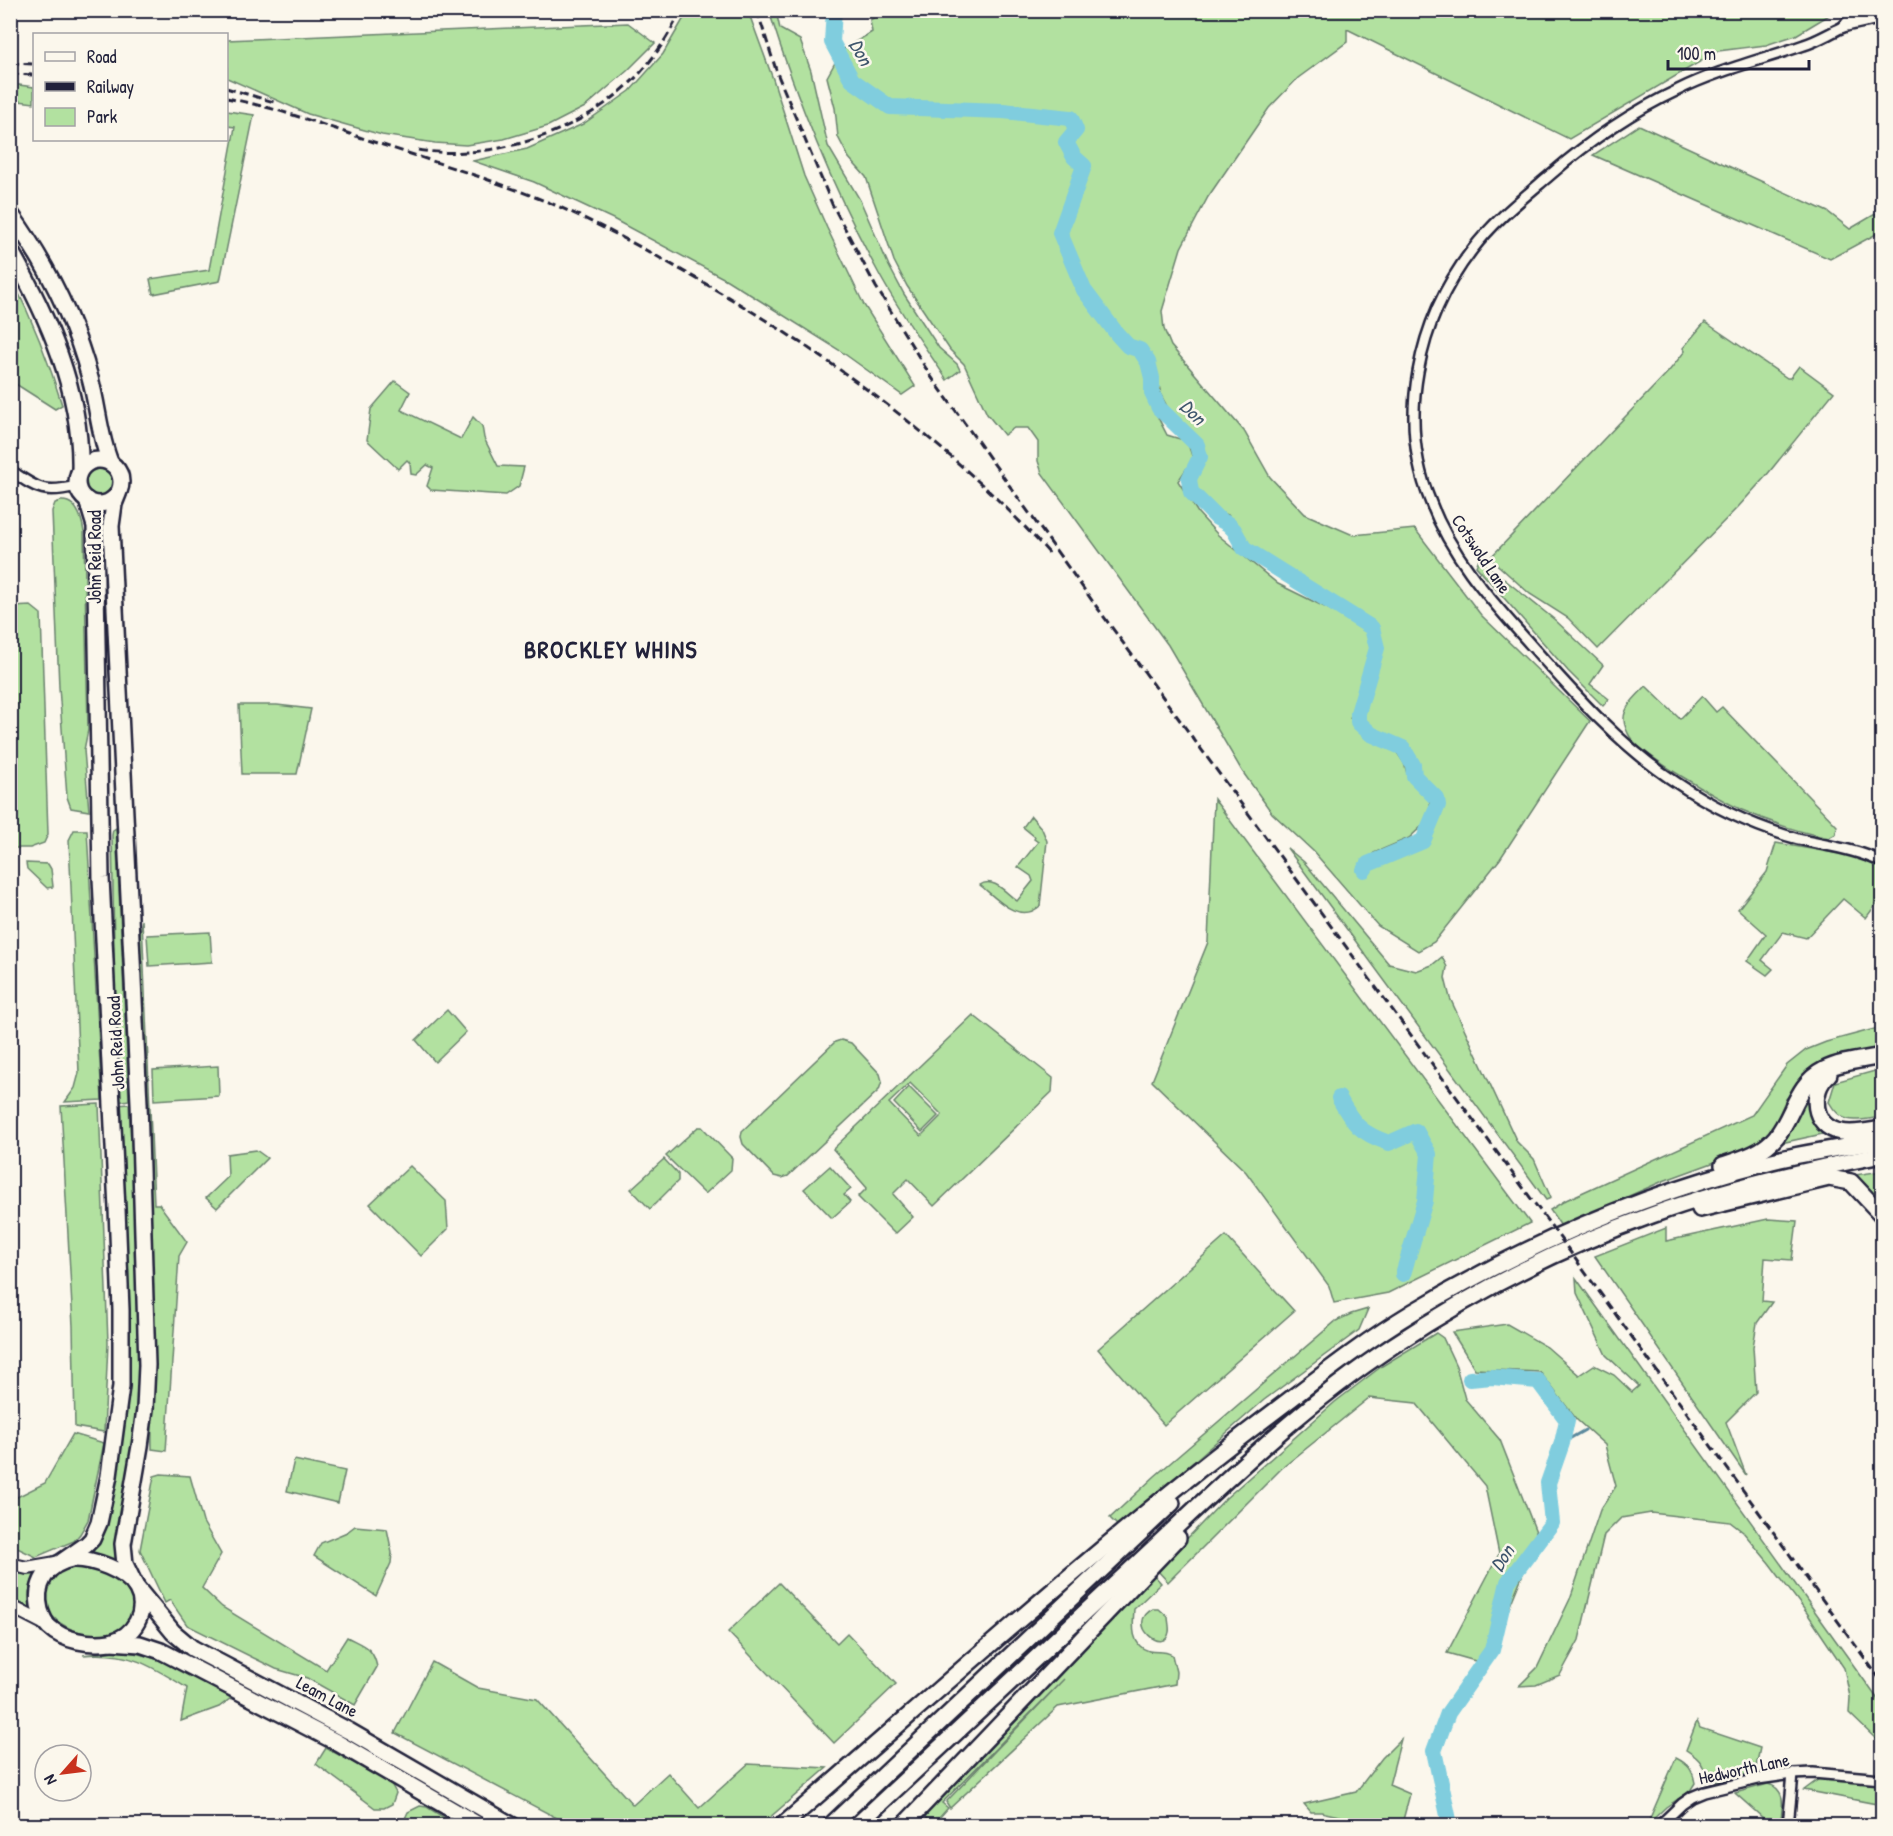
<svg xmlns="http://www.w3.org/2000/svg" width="1893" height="1836" viewBox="0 0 1893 1836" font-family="'Patrick Hand',sans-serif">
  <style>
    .green { fill: #b2e1a0; stroke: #6a826e; stroke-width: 1.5; fill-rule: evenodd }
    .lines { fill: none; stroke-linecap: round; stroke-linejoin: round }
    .stream { stroke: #5a899d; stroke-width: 3 }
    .river { stroke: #80cdde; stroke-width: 16 }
    .minor-casing { stroke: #22223b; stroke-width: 14 }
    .major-casing { stroke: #22223b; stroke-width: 16 }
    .highway-casing { stroke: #22223b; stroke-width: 20 }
    .minor { stroke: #fbf7ec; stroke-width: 9 }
    .major { stroke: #fbf7ec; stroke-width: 12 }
    .highway { stroke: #fbf7ec; stroke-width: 15 }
    .rail { stroke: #22223b; stroke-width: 3; stroke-dasharray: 9 4.5; stroke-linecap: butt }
    .labels { text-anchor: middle; stroke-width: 5; stroke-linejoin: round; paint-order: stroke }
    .street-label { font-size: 18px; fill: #22223b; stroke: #fbf7ec }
    .water-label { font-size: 20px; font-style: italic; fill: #3e556c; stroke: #fbf7ec }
    .district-label { font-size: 24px; font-weight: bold; letter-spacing: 1.5px; fill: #22223b; stroke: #fbf7ec }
  </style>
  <rect width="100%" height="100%" fill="#fbf7ec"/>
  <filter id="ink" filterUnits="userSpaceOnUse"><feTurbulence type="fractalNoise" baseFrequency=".0167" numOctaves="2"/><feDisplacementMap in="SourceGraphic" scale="12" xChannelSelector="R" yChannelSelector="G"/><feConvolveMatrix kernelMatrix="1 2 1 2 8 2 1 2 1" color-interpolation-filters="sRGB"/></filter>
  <g filter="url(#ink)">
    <g class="green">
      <path d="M688,11H748L773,79L804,176L827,228L864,305L915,386L902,395L839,350L727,280L613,219L534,182L473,161L527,149L583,124L630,91L663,54Z"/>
      <path d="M769,11H776L780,29L800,40L811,71L828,146L860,200L889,266L904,294L939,348L957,364L960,370L947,380C924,345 898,310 878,272C833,189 797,100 769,11Z"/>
      <path d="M903,11H1836L1796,35L1766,45L1718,51L1569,139L1347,29V42L1298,78L1269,108L1208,197L1181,248L1162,311L1164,329L1171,346L1244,431L1270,477L1305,514L1353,535L1415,529L1481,615L1590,721L1500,859L1434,942L1418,951L1378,926L1313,851L1272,813L1242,771L1168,645L1042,473L1038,461V442L1028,428H1014L1004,435L987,414L964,364L950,350L907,286L894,261L866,177L849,158L838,137L835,108L827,77L842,50L872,32L870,20L881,13ZM1085,292L1130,342L1146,349L1157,375L1161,395L1168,408L1198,439L1205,453L1195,478L1196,487L1203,499L1218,512L1228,515L1250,545L1274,561L1344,603L1375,625L1381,636L1380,651L1363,708L1364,720L1368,726L1400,740L1419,772L1436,789L1442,800L1440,811L1427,841L1393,858L1376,864L1369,869L1361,867L1374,853L1409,838L1422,826L1431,807L1428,795L1408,777L1404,763L1396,751L1365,734L1350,718L1372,650L1368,633L1345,617L1278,584L1218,535L1198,513L1178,481L1193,459L1187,441L1167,435C1160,421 1151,406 1148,391C1144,370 1151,359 1126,350L1089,302Z"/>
      <path d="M628,23L655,43L627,71L585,107L548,126L504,139L466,145L435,143L382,135L308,114L227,78V40Z"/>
      <path d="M11,84L34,87V103L11,100Z"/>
      <path d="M227,111L254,115L220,281L153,294L150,279L209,270L235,127L227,126Z"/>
      <path d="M1639,125L1828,212L1850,229L1882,210V231L1830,259L1593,155Z"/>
      <path d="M11,277C33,321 48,358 62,405L55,409L11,381Z"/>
      <path d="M1705,322L1787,378H1790L1799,366L1834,392L1766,476L1739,506L1598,649L1568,618L1530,594L1490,558L1669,371L1685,351L1683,348Z"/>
      <path d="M395,381L410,392L401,410L461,439L473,417L482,426L484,438L498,466L524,467L519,486L506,495L431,490L427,486L433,468L427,465L416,475L411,474L410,463L407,460L398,469L367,440L371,409Z"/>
      <circle cx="99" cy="482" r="15"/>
      <path d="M61,501C77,500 82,519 84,532L88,730L84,750L89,811L71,808L67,797L59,687L52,511L55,503Z"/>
      <path d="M1479,559L1555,620L1603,665L1590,684L1609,699L1603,706L1568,671L1476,566Z"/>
      <path d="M31,606L41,614L48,834L44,843L30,848H11V607Z"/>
      <path d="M1646,686L1680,719L1702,696L1716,712L1722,707L1837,826L1836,834L1829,838C1799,832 1769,822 1742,810C1719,799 1642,756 1630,737C1628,734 1624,725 1624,720C1623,707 1638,695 1646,686Z"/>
      <path d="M239,705H277L311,709L297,774H242Z"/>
      <path d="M1214,799L1530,1223L1388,1293L1334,1303L1329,1286L1246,1172L1152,1081L1208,942Z"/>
      <path d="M1031,816L1042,829L1047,841L1040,906C1019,925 996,898 980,885C993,876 1006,893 1017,901L1033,881L1031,876L1018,867L1038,842L1034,839L1035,837L1023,827Z"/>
      <path d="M116,828L129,1100L118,1102C114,1013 114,924 112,835L113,830Z"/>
      <path d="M74,830H87L102,1100L65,1102L75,1088L79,1073L69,840Z"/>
      <path d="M1776,843L1852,856L1879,867L1882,870V896L1866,918L1843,899L1806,938L1783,932L1762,960L1773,969L1767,975L1747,961L1766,934L1738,909L1767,872Z"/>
      <path d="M1287,848L1304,862L1389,964L1416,971L1432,965L1442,957L1447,967L1445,978L1450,998L1517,1142L1534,1159L1551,1198L1546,1200Z"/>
      <path d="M26,863L48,864L51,869L53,887L47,888L27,869Z"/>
      <path d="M142,920L154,1204H159L187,1242L179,1256L166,1451L152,1449L150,1279L138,947Z"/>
      <path d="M210,932L212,962L149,966L147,935Z"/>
      <path d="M447,1010L466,1032L435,1062L416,1040Z"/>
      <path d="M973,1015L1053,1078L1052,1092L934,1206L908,1179L893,1194L913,1217L895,1234L858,1197L867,1188L833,1149ZM910,1083L942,1115L921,1136L889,1103Z"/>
      <path d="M1882,1027V1048L1843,1057L1806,1076L1786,1099L1772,1131L1756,1147L1663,1181L1561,1226L1550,1210L1566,1200L1752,1115L1787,1065L1806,1050L1826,1042Z"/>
      <path d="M841,1040L851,1043L880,1074L882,1081L879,1090L788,1176L782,1178L774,1176L743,1144L741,1137L742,1131L835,1042Z"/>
      <path d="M218,1066L219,1096L154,1100L153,1070Z"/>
      <path d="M1882,1069V1117C1858,1120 1843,1127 1829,1102L1835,1082Z"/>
      <path d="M909,1087L938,1116L922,1132L894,1103Z"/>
      <path d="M1810,1088C1806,1111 1810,1117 1827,1133L1781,1143C1794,1127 1799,1106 1810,1088Z"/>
      <path d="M99,1104L108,1343L104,1432L75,1427L73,1326L61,1106Z"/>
      <path d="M129,1104C133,1191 142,1279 139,1366C137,1431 122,1496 115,1561L88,1552L120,1446L126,1407L129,1364V1325L117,1105Z"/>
      <path d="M698,1127H702L732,1158L731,1170L705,1194L666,1156Z"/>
      <path d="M256,1150L267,1158L217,1208L206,1198L228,1177L227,1154Z"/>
      <path d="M664,1159L678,1174V1181L650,1209L631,1189Z"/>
      <path d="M410,1166L446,1201L448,1229L421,1256L370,1204Z"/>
      <path d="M830,1166L851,1189L844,1195L850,1202L832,1218L804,1189Z"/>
      <path d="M1882,1171V1205L1848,1176Z"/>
      <path d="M1768,1219L1797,1221L1792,1260L1765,1258L1762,1301L1772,1302L1757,1323L1753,1347L1756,1392L1726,1422L1746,1475L1595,1256L1666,1228V1241Z"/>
      <path d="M1226,1236L1294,1311L1164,1425L1098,1349Z"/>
      <path d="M1576,1278L1882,1705V1767L1880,1768L1878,1741L1849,1713L1850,1697L1844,1668L1807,1613L1769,1563L1743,1532L1730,1522L1651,1513L1621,1518L1604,1535L1579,1640L1560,1675L1536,1685L1519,1686L1537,1668L1570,1599L1600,1510L1616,1486L1605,1445L1577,1420L1540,1372L1475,1369L1452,1332L1507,1324L1547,1347L1579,1375L1594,1365L1614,1375L1632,1392L1639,1386L1606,1355L1577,1293Z"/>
      <path d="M1368,1309L1359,1330L1264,1400L1119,1527L1110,1518L1155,1476L1336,1321L1351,1314Z"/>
      <path d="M1436,1333L1443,1338L1456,1366L1465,1399L1500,1440L1538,1537L1486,1664L1447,1653L1499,1554L1485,1486L1416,1403L1369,1398L1282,1468L1168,1582L1157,1570L1226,1498L1335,1402L1382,1366Z"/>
      <path d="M73,1434L104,1443L88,1520L80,1534L74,1541L36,1557L11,1545V1500L45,1483Z"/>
      <path d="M294,1460L345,1471L338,1503L287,1491Z"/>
      <path d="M161,1474L190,1476L203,1522L221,1554L202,1588L222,1607L326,1670L347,1637C364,1646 373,1647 377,1667L355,1705L307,1678L276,1669L187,1625L170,1600L165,1603L140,1550L154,1476Z"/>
      <path d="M355,1526L387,1529L392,1553L391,1563L376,1596L314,1556L321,1543L347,1532Z"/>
      <path d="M68,1566C93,1566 136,1577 133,1610C133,1617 128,1624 122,1629C97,1645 33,1625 47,1588C48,1584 50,1578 52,1575C56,1571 64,1569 68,1566Z"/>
      <path d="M10,1571L34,1575L29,1592L30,1607L11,1599Z"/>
      <path d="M1153,1574L1161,1583L1134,1609C1133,1623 1130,1646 1149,1651C1157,1653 1164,1650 1172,1655L1176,1672L1175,1684L1058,1707L950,1808L946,1802L1064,1679L942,1803L948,1808L939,1818L928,1820L923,1814Z"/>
      <path d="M779,1583L837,1643L847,1633L896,1684L834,1743L728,1632Z"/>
      <path d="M1153,1609H1159L1168,1617C1168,1621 1170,1628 1169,1632C1165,1656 1124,1624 1153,1609Z"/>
      <path d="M116,1651C158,1652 196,1678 231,1698L219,1707L181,1721L187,1688C150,1665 129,1651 83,1655Z"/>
      <path d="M432,1662L478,1688L537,1699L633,1805L668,1773L699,1808L748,1764L827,1768L761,1825H570L395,1733Z"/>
      <path d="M1697,1721L1700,1728L1760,1748L1755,1772L1717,1781C1706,1779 1706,1771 1701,1763C1697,1757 1692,1754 1686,1750Z"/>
      <path d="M1401,1739L1389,1785L1410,1794L1403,1820L1406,1825H1379L1321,1812H1311L1304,1804L1356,1792L1382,1758Z"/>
      <path d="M326,1748L390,1782L396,1793L392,1804L384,1808H375L316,1764Z"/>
      <path d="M1676,1758C1688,1764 1693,1770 1695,1783L1690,1791L1666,1807L1647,1825Z"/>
      <path d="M1819,1779L1882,1783V1805L1804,1790Z"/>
      <path d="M1768,1784C1788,1789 1782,1809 1780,1825H1762L1764,1819L1735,1793Z"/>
      <path d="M420,1806L427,1807L456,1825H402L408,1812Z"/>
    </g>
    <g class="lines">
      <path class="stream" d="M1562,1443L1585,1430"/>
      <g class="river">
        <path d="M834,10L832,42L852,80L890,107L1003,111L1071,118L1076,130L1066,142L1074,157L1084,166L1060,233L1084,290L1117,334L1128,346L1140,350L1148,362L1152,378V393L1159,408L1197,445L1200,457L1189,479L1191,492L1217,518L1228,524L1234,530L1244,548L1372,628L1377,648L1358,713V722L1371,734L1403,748L1413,765L1414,776L1437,799L1438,805L1423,841L1368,864L1364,870"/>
        <path d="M1339,1098C1353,1124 1360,1133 1389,1143L1416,1131L1429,1154L1425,1201L1403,1274"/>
        <path d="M1448,1826L1449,1820L1434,1751L1448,1713L1492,1650L1508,1582L1552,1523L1548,1483L1562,1443L1567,1420L1538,1381L1492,1377L1470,1379"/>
      </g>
      <defs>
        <g id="minor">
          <path d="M1865,10L1873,20L1882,22"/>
          <path d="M1873,20C1863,23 1850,24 1841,28C1828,34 1817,41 1804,45C1762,60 1718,70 1678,90C1631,112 1588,142 1550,175C1522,199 1494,221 1472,250C1418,320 1396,419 1431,503C1451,554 1486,595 1522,635C1569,688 1617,744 1677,783C1714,808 1756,827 1798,839C1827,846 1856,849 1882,862"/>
          <path d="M1843,27L1857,10"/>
          <path d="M10,470C38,489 43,494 77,486"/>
          <path d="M1659,1826L1682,1804L1692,1797L1704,1792L1758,1779L1793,1774L1813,1773L1882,1779"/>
          <path d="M1788,1826L1793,1774"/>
        </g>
        <g id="major">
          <path d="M10,1564L27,1568L56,1563"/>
          <path d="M10,1606L47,1625"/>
        </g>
        <g id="highway">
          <path d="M10,213C46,263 74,318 90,378C98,406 99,435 110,462"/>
          <path d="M10,250C48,316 82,393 80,470"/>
          <circle cx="99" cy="482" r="22"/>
          <path d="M118,494L114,504L111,526L139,1103L147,1365L145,1409L140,1446L123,1544L125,1564L136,1587"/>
          <path d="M1829,1074C1809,1091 1812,1127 1841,1132C1854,1135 1869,1131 1882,1129"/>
          <path d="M1723,1165C1742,1159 1763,1153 1776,1137C1794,1115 1796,1084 1824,1070C1841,1061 1864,1060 1882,1056"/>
          <path d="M1700,1209L1829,1178L1851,1182L1882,1215"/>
          <path d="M72,1559C91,1558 127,1570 137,1589C149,1611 134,1637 110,1642C90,1645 64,1641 49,1627C44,1622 42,1616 40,1610C34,1585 46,1564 72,1559Z"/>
          <path d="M63,1561L86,1545L92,1539L99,1523L109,1476L121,1386V1310L117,1209L101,878L95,526L87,500"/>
          <path d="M137,1588L173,1632L192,1648L349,1731L513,1826"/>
          <path d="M111,1642L140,1644L161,1651L336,1742L480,1826"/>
          <path d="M782,1826C941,1689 1096,1547 1263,1420C1312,1383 1360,1344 1413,1312C1525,1245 1645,1193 1772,1161C1808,1152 1846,1147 1882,1141"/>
          <path d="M830,1826L1172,1503"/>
          <path d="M856,1826C951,1737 1046,1648 1141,1560C1222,1484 1301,1406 1394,1345C1474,1292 1562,1247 1652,1215C1726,1188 1805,1170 1882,1155"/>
          <path d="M903,1826L1178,1538"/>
        </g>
      </defs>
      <use href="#minor" class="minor-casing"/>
      <use href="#major" class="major-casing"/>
      <use href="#highway" class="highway-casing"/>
      <use href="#minor" class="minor"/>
      <use href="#major" class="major"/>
      <use href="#highway" class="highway"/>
      <g class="rail">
        <path d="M757,10L777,73L832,204L876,287L930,375L1096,606L1582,1268L1882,1682"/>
        <path d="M10,63L34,64"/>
        <path d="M10,74L34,75"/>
        <path d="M226,88L274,102"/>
        <path d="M226,98C280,108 331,128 383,145C441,164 499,182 555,205C599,224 641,247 683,271C815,345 949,441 1050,554"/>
        <path d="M418,150C496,162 587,131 641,72C657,54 671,32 681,10"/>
      </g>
    </g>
  </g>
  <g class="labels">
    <g class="street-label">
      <text transform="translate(1481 554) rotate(56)" y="6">Cotswold Lane</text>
      <text transform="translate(95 557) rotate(-90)" y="6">John Reid Road</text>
      <text transform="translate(116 1043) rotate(-93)" y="6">John Reid Road</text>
      <text transform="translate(327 1697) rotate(28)" y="6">Leam Lane</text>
      <text transform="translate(1744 1769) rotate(-12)" y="6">Hedworth Lane</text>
    </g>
    <g class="water-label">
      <text transform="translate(861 52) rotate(60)" y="7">Don</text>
      <text transform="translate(1193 412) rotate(44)" y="7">Don</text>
      <text transform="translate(1502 1558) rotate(-57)" y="7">Don</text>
    </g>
    <g class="district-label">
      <text x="611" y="658">BROCKLEY WHINS</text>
    </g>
  </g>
  <rect width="1893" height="1836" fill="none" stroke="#fbf7ec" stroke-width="36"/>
  <rect x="18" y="18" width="1857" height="1800" fill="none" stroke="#22223b" stroke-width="2" filter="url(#ink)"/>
  <rect x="33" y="33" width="195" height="108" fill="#fbf7ec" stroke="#a4a2a5" stroke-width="1.5"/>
  <rect x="45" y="52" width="30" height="9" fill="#fbf7ec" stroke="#a4a2a5" stroke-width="1.5"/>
  <text x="87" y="63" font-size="18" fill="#22223b">Road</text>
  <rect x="45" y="82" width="30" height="9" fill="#22223b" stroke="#a4a2a5" stroke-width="1.5"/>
  <text x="87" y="93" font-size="18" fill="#22223b">Railway</text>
  <rect x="45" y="108" width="30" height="18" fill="#b2e1a0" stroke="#a4a2a5" stroke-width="1.5"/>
  <text x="87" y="123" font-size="18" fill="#22223b">Park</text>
  <g transform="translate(63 1773) rotate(242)"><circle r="28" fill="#fbf7ec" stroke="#a4a2a5" stroke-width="1.5"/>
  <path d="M0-4.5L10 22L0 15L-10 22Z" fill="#c8321e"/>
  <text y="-9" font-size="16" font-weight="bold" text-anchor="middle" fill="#22223b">N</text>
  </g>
  <path d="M1668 60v9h141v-9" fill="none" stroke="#22223b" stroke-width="3"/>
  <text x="1677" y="60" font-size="18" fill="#22223b" stroke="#fbf7ec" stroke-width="4.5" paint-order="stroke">100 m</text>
</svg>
